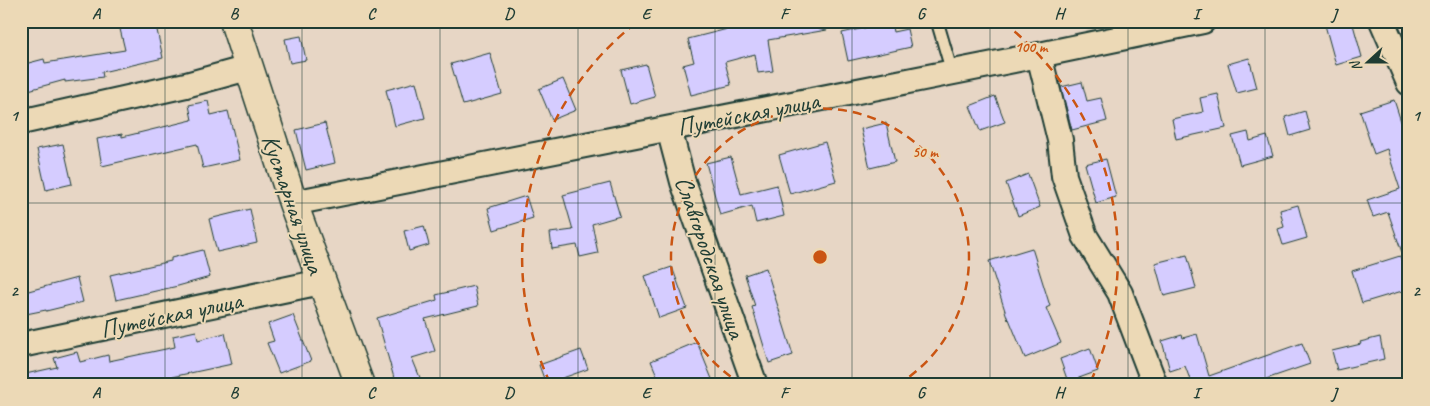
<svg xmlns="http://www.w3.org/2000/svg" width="1430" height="406" viewBox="0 0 1430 406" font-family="Caveat,sans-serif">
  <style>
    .building { fill: #d5ccff; stroke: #1f3d34 }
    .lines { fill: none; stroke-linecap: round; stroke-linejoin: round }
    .service-casing { stroke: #1f3d34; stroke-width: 15 }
    .minor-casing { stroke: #1f3d34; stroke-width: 28 }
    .tertiary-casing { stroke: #1f3d34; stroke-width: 31 }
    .service { stroke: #ecd9b6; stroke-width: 11 }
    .minor { stroke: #ecd9b6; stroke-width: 24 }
    .tertiary { stroke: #ecd9b6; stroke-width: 28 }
    .grid { fill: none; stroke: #1f3d34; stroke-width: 1; stroke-opacity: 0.55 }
    .ring { fill: none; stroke: #ca5512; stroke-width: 2.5; stroke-dasharray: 9 6 }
    .labels { text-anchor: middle; stroke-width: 4; stroke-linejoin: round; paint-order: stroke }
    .street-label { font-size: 25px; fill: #1f3d34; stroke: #ecd9b6 }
    .centre { fill: #ca5512; stroke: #ecd9b6; stroke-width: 2.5 }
    .ring-label { font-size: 15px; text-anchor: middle; font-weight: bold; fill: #ca5512; stroke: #ecd9b6; stroke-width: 4; stroke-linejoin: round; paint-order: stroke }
    .neatline { fill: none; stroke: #1f3d34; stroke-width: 2 }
    .grid-label { font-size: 16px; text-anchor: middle; font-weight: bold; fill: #1f3d34 }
  </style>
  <rect width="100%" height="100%" fill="#e7d6c5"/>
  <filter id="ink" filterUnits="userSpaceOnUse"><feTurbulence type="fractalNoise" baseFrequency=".02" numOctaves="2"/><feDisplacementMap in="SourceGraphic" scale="10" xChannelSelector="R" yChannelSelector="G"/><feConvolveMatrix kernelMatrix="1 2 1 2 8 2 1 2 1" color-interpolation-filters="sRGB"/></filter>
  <g filter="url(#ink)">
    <g class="building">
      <path d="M155,21L163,58L102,72L103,77L65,82V80L21,92V65L44,59L45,63L125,50L120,29Z"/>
      <path d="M750,21H826L827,30L768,40L773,71L758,73L755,54L725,62L731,85L691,95L683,65L694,62L688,39L751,23Z"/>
      <path d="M1338,21H1352L1362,57L1336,65L1325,25Z"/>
      <path d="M891,22L893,32L907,29L911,47L848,61L842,33Z"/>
      <path d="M301,36L306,60L290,63L285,39Z"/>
      <path d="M490,53L502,94L463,105L451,64Z"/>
      <path d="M1249,58L1257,88L1237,93L1228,64Z"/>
      <path d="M646,64L655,97L630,104L621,70Z"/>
      <path d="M563,79L576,110L552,120L539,89Z"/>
      <path d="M416,82L425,118L395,126L386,90Z"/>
      <path d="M1082,82L1087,101L1101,98L1107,121L1072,130L1061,87Z"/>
      <path d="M1218,94L1226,128L1176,139L1172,119L1203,112L1200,98Z"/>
      <path d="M995,96L1005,122L980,131L970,106Z"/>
      <path d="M1394,100L1409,146V263L1406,264L1388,212L1373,217L1367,200L1400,189L1387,149L1374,154L1360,111Z"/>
      <path d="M208,101L211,115L228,111L240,160L203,168L197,144L102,166L97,139L122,134V137L192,120L189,105Z"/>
      <path d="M1305,111L1310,130L1290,136L1285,117Z"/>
      <path d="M325,123L335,163L306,170L296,130Z"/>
      <path d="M886,123L895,162L870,168L861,129Z"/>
      <path d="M1248,132L1250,141L1267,136L1273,156L1240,165L1232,136Z"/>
      <path d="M825,142L836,181L790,194L779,155Z"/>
      <path d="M63,144L72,184L46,190L37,149Z"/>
      <path d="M731,157L741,194L777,185L784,216L756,223L752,206L720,215L706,163Z"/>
      <path d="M1106,159L1116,197L1096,203L1085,164Z"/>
      <path d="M1028,174L1040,207L1018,216L1006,183Z"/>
      <path d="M610,183L620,216L592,224L598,253L580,257L577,245L552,249L550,233L573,230L563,195Z"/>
      <path d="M526,196L533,218L494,230L488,208Z"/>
      <path d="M1298,205L1307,238L1283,245L1278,229L1284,227L1280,210Z"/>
      <path d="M250,209L257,243L217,252L209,219Z"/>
      <path d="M424,226L429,245L409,251L404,231Z"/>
      <path d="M1032,248L1050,306L1046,308L1061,343L1025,358L1009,319L1008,320L989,261Z"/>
      <path d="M203,250L210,277L178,286L116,300L110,275L171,261V258Z"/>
      <path d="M1187,255L1196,288L1164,296L1155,263Z"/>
      <path d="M1400,256L1409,284V289L1362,303L1352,271Z"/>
      <path d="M672,267L687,308L659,318L645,276Z"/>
      <path d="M766,268L793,355L769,363L752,307L755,306L745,275Z"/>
      <path d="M77,278L83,302L46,311V310L21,315V293Z"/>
      <path d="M474,286L478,306L425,319L435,351L412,358L423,385H396L377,318L437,300L436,295Z"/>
      <path d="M293,315L311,361L279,373L267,343L274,341L268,324Z"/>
      <path d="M196,331L198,340L225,333L232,364L134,385H21V375L57,367L54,358L77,352L80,362L108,355L109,361L175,347L173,336Z"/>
      <path d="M1197,334L1209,376L1302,343L1310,364L1266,379L1267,385H1190V383L1191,382L1185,366L1170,371L1162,341L1182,335L1183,338Z"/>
      <path d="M1380,337L1384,359L1337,370L1332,351L1361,344L1360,342Z"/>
      <path d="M697,342L712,379L697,385H661L651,361Z"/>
      <path d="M1090,348L1098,371L1068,382L1060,359Z"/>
      <path d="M581,350L588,369L546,384L539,365Z"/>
    </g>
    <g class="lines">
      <defs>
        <path id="service" d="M937,21L952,72"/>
        <g id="minor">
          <path d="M1382,21L1409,83"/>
          <path d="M1039,55L1060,140L1064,176L1085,236L1120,293L1155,385"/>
          <path d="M21,122L186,85L248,68"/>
          <path d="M669,129L683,182L755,385"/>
          <path d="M293,203L1039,55L1203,21"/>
          <path d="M21,345L321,282"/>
        </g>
        <path id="tertiary" d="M234,21L293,203L360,385"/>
      </defs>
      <use href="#service" class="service-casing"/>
      <use href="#minor" class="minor-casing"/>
      <use href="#tertiary" class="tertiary-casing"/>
      <use href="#service" class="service"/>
      <use href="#minor" class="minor"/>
      <use href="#tertiary" class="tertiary"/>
    </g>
  </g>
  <path class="grid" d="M165,21V385M302,21V385M440,21V385M578,21V385M715,21V385M852,21V385M990,21V385M1128,21V385M1265,21V385M21,203H1409"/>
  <g class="ring">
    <path d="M743 385A149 149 0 1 1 897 385"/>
    <path d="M550 383A298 298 0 0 1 637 22M1003 22A298 298 0 0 1 1090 383"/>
  </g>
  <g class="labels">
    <g class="street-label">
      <text transform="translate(748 113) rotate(-11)" y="9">Путейская улица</text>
      <text transform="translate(294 204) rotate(71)" y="9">Кустарная улица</text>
      <text transform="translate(711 257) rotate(71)" y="9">Славгородская улица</text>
      <text transform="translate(171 314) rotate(-12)" y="9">Путейская улица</text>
    </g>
  </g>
  <circle cx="820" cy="257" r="8" class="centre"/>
  <g class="ring-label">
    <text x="1031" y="52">100 m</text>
    <text x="925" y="157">50 m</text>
  </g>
  <rect width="1430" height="406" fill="none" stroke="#ecd9b6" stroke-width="55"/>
  <g transform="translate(1368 62) rotate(249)" stroke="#ecd9b6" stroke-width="4" paint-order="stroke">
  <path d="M0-4L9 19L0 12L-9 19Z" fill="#1f3d34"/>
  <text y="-8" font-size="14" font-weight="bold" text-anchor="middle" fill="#1f3d34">N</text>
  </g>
  <rect x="28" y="28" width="1374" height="350" class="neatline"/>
  <g class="grid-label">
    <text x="96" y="19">A</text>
    <text x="234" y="19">B</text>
    <text x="371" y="19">C</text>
    <text x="509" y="19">D</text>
    <text x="646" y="19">E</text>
    <text x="784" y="19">F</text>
    <text x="921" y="19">G</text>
    <text x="1059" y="19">H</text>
    <text x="1196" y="19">I</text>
    <text x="1334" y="19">J</text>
    <text x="14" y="121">1</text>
    <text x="1416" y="121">1</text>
    <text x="14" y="296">2</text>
    <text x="1416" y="296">2</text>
    <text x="96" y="398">A</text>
    <text x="234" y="398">B</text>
    <text x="371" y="398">C</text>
    <text x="509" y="398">D</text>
    <text x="646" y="398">E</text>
    <text x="784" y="398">F</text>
    <text x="921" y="398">G</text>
    <text x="1059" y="398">H</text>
    <text x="1196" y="398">I</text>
    <text x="1334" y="398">J</text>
  </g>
</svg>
